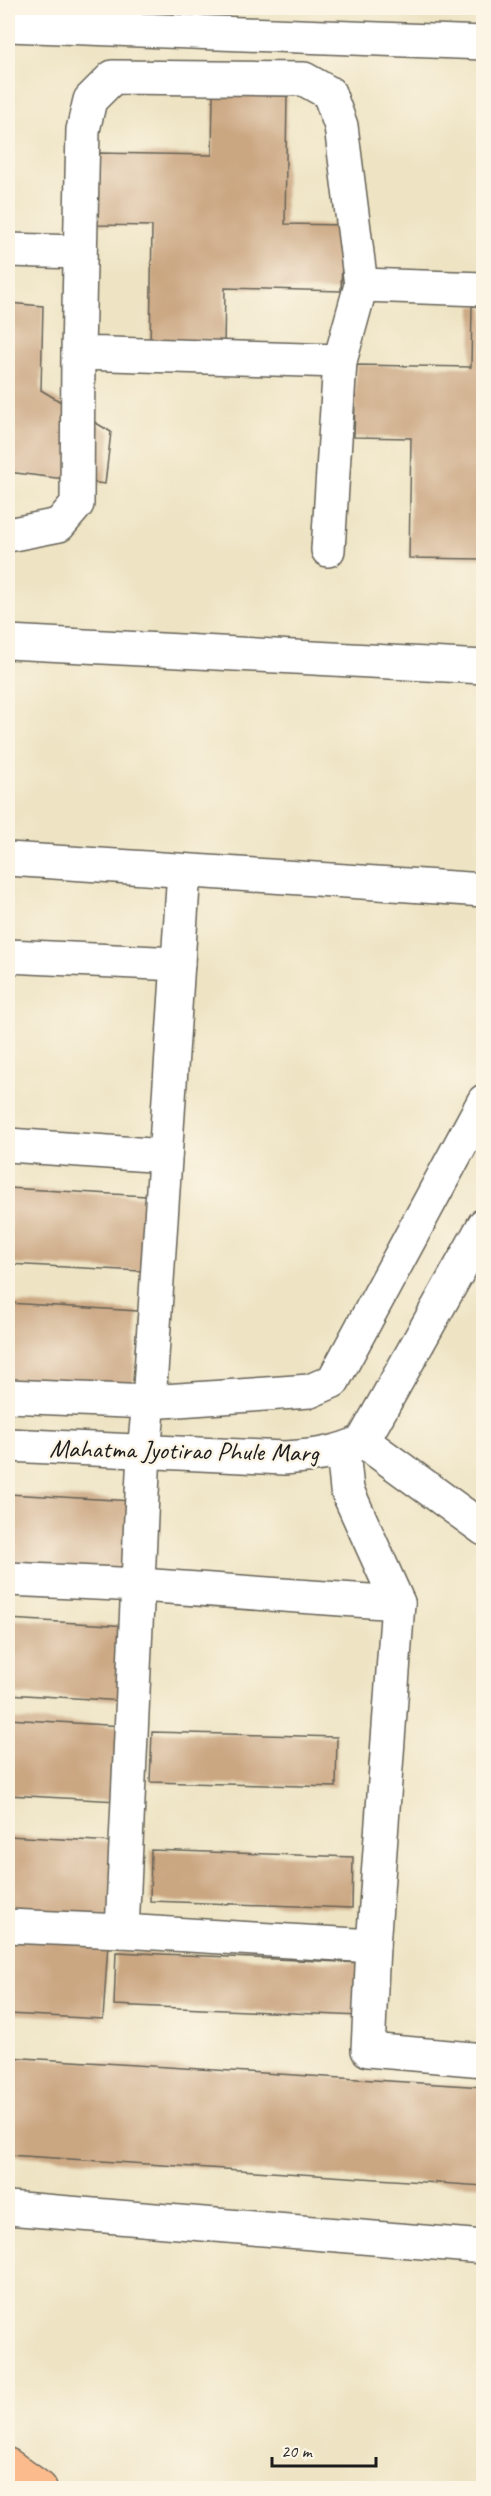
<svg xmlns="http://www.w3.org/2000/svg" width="491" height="2496" viewBox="0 0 491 2496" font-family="Caveat,sans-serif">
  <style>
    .building { fill: #caa681 }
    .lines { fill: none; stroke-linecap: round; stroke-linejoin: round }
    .minor-casing { stroke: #666257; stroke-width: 36 }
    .major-casing { stroke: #666257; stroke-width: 36 }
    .minor { stroke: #fff; stroke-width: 33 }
    .major { stroke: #fbbb8d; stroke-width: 33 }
    .labels { text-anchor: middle; stroke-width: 5; stroke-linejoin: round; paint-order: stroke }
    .street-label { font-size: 26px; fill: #1c1c1c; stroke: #fcf5e5 }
  </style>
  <rect width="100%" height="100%" fill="#fcf5e5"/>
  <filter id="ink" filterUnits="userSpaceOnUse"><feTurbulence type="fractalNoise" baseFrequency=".0167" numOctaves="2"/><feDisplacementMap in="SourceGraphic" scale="12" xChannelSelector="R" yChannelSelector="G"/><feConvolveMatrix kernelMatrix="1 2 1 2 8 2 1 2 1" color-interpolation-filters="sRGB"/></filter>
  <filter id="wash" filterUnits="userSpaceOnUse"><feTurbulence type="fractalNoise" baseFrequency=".008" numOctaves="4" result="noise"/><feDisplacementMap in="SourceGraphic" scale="24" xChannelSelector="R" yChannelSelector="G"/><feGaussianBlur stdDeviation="1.35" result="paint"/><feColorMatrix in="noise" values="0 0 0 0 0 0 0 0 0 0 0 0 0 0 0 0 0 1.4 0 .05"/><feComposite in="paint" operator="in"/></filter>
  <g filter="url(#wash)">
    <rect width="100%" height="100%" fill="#eee4c4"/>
    <g id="blocks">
      <g class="building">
        <path d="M213,94L287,96L285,224L343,225L341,291L225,288L224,348L150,347L152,226L96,225L97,153L212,155Z"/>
        <path d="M8,303L43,306L41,390L111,432L105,484L8,472Z"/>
        <path d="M472,306H484L482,559L409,558L411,438L354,437L356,365L471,367Z"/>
        <path d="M8,1188L146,1196L141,1271L8,1264Z"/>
        <path d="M8,1303L138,1311L133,1387L8,1380Z"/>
        <path d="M8,1494L133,1501L129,1576L8,1569Z"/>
        <path d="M8,1619L128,1626L124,1701L8,1694Z"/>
        <path d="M8,1719L123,1726L118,1801L8,1795Z"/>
        <path d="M152,1732L337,1737L336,1787L150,1782Z"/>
        <path d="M8,1836L114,1842L110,1918L8,1912Z"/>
        <path d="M151,1850L353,1857L352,1908L150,1901Z"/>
        <path d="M8,1938L108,1944L103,2019L8,2014Z"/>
        <path d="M116,1952L363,1963L360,2016L114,2005Z"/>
        <path d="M8,2057L484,2087V2186L8,2155Z"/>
      </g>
    </g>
  </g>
  <g filter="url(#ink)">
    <use href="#blocks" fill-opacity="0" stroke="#666257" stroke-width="1.5"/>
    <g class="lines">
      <defs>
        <g id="minor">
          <path d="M8,25L484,43"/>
          <path d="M113,77L304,79L329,93L341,126L361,285L340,361L78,353L83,130L90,100Z"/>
          <path d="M8,250L79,252"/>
          <path d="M361,285L484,289"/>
          <path d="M8,535L59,525L77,504L78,353"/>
          <path d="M328,550L340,361"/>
          <path d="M8,642L484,667"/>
          <path d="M8,859L484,890"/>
          <path d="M8,956L178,964"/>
          <path d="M8,1145L165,1156"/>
          <path d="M8,1396L149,1402L184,871"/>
          <path d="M363,1441L484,1529"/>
          <path d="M8,1445L284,1458C313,1456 337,1454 363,1441L484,1225"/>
          <path d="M343,1451L347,1490L398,1603L373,1946L368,2050L484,2060"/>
          <path d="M8,1579L140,1585L398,1603"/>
          <path d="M8,1926L122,1931"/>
          <path d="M373,1946L122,1931L144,1451L149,1402L310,1391L333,1381L484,1101"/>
          <path d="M8,2208L484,2247"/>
        </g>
        <path id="major" d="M8,2465L40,2488"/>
      </defs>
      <use href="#minor" class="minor-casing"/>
      <use href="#major" class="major-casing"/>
      <use href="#minor" class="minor"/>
      <use href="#major" class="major"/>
    </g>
  </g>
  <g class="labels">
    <g class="street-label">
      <text transform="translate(184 1450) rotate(1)" y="9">Mahatma Jyotirao Phule Marg</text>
    </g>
  </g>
  <rect width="491" height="2496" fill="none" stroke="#fcf5e5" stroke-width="30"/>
  <path d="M272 2457v9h104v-9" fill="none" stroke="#1c1c1c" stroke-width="3"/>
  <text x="281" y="2457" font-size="18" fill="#1c1c1c" stroke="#fcf5e5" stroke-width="4.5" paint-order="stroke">20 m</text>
</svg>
